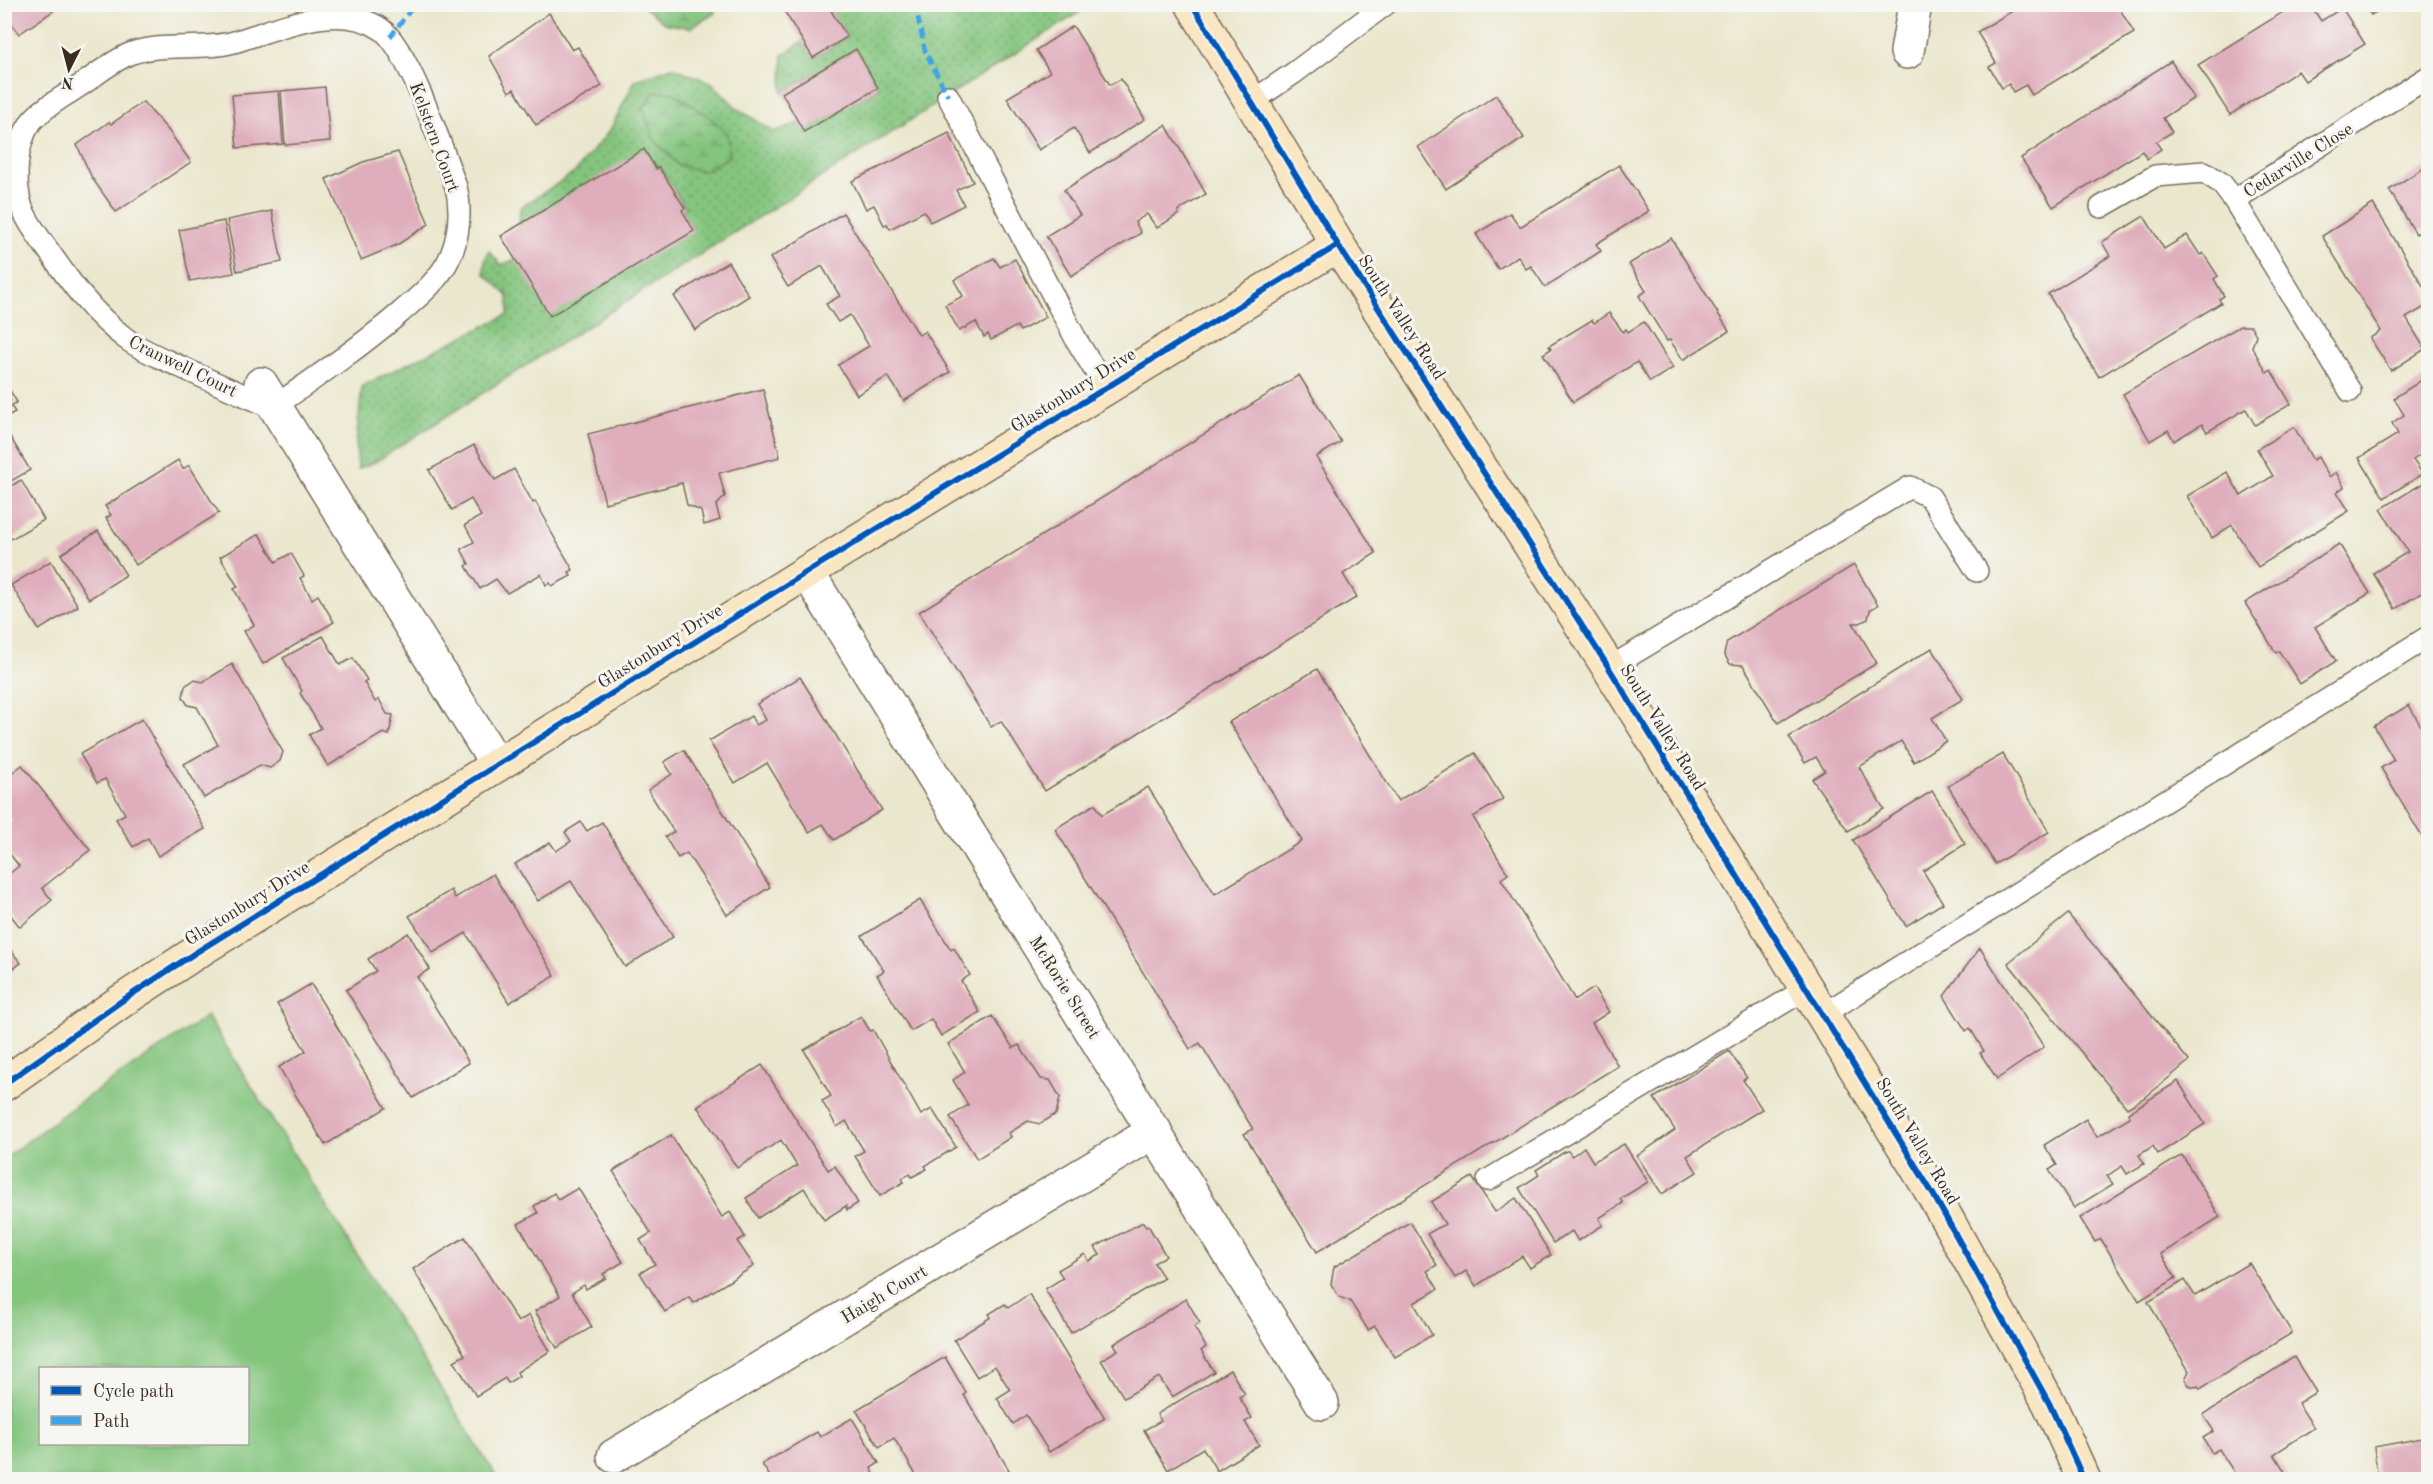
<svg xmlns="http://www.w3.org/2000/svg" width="2433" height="1484" viewBox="0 0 2433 1484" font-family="'Old Standard TT',serif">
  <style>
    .grass { fill: url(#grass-dots); stroke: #60784e; stroke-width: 1.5 }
    .wetland { fill: url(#wetland-marsh); stroke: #60784e; stroke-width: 1.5 }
    .park { fill: #84c57e; stroke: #60784e; stroke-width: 1.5; fill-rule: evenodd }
    .building { fill: #dfadbc }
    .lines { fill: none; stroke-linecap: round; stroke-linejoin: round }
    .lane-casing { stroke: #796c5c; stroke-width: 24 }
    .street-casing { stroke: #796c5c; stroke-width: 36 }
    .secondary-casing { stroke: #796c5c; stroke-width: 36 }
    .lane { stroke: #fff; stroke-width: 21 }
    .street { stroke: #fff; stroke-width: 33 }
    .secondary { stroke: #f9e7c3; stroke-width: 33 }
    .quiet { stroke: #3fa3ea; stroke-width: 4.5; stroke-dasharray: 9 4.5; stroke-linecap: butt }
    .cycleway-casing { stroke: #f6f6f2; stroke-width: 10 }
    .cycleway { stroke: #0057b8; stroke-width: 6 }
    .labels { text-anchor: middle; stroke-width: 6; stroke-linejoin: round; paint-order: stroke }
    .street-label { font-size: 18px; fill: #3b2a1e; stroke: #f6f6f2 }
  </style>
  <defs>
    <pattern id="grass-dots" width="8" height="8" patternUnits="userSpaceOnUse" patternTransform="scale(1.5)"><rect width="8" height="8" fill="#84c57e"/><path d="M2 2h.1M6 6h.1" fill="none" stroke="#6da067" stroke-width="1.8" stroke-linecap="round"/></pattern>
    <pattern id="wetland-marsh" width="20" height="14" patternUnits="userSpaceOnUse" patternTransform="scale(1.5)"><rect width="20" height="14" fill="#84c57e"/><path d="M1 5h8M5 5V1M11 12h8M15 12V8" fill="none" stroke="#6da067"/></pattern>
  </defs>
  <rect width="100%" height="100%" fill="#f6f6f2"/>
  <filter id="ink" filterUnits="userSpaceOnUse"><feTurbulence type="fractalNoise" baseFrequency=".0167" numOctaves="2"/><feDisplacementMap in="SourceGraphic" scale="12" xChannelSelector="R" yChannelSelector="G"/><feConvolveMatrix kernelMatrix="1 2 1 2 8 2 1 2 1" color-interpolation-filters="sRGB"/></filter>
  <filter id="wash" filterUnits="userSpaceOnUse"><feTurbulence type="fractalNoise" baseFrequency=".008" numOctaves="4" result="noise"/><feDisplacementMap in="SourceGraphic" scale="24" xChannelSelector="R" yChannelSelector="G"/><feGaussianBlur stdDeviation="1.35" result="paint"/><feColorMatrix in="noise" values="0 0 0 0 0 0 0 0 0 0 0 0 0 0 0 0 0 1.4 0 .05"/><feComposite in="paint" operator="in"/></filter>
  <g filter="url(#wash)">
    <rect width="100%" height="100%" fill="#ebe7ce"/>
    <path class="grass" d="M827,5H1091L375,462L358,469L356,444L362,386L509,314L508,296L484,273L485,260L489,251L501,265L516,259L694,231L682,210L685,207L659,167L519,226L520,208L574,173L610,130L635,80L672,67L712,83L738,109L774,132L799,123L804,132L878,88L856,49L782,93L783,55L803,41L813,58L847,37Z"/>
    <g class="wetland">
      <path d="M642,5H714L715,13L690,28L664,23Z"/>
      <path d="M654,92H672L706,114L727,133L730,156L705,171L679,166L654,140L643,108Z"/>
    </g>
    <path class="park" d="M207,1016L498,1479H5V1158L80,1102ZM40,1368H248V1444H40Z"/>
    <g id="blocks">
      <g class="building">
        <path d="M4,4H53L56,9L19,34L4,12Z"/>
        <path d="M780,4H827L847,37L813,58Z"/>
        <path d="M2024,4H2117L2134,33L2032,95L2026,85L2013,92L2009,84L2002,88L1989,67L1996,63L1977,32Z"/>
        <path d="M2296,4H2310L2321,21L2342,8L2365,44L2305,81L2298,71L2230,115L2198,65Z"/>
        <path d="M2364,5H2388L2371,15Z"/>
        <path d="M549,13L572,50L578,47L602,86L536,125L514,89L509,92L489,56Z"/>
        <path d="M1073,26L1110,85L1121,79L1145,119L1090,153L1074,128L1039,150L1007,98L1050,72L1036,50Z"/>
        <path d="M856,49L878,88L804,132L782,93Z"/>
        <path d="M2171,61L2194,98L2163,118L2172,132L2156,142L2161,149L2147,159L2142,151L2053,207L2021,158Z"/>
        <path d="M325,87L330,141L285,145L281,91Z"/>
        <path d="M279,91L283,144L237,148L232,95Z"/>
        <path d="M1496,95L1524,138L1446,189L1418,147Z"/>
        <path d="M143,102L168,130L191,162L116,212L92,178L77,145L109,122L111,124Z"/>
        <path d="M1166,125L1206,194L1178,211L1179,214L1157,228L1147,214L1135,222L1141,233L1071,276L1046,236L1080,215L1064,190Z"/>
        <path d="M949,133L973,182L956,190L964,205L930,222L924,211L890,229L887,224L884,225L874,205L866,209L852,181Z"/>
        <path d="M644,149L656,169L659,167L685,208L682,210L694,231L550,316L501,236Z"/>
        <path d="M398,152L429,224L397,245L361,260L326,179L363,162Z"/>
        <path d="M1619,165L1649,211L1596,244L1601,251L1545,287L1531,266L1526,269L1518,256L1498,269L1476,234L1510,213L1520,227Z"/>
        <path d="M2428,165V227L2416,234L2389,190Z"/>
        <path d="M2373,204L2428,294V305L2406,318L2425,349L2391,371L2370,338L2381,331L2322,236Z"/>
        <path d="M272,211L282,262L237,271L227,220Z"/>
        <path d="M843,213L919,335L925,331L950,372L904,401L888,376L857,395L838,365L869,346L850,315L838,322L826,304L840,296L822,266L788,287L770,258Z"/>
        <path d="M2144,216L2164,249L2187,235L2200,255L2203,253L2218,276L2214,279L2224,296L2219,299L2221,303L2099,377L2048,294L2110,256L2102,242Z"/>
        <path d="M224,221L234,273L190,281L179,230Z"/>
        <path d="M1671,238L1729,331L1683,360L1670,340L1667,341L1639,296L1646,291L1629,264Z"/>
        <path d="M994,258L1000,267L1015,259L1046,317L1020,331L1017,326L991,340L988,334L984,337L976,322L959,331L945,305L963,296L954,280Z"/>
        <path d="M728,262L749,296L695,330L674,296Z"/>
        <path d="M1609,313L1623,332L1626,329L1628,332L1644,322L1673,368L1650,382L1637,362L1573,402L1543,354L1551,349L1549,346L1592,320L1594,323Z"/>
        <path d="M2240,326H2251L2256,335L2252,347L2267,373L2271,370L2291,404L2255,425L2246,409L2207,432L2202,424L2174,441L2168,430L2150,441L2123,394Z"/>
        <path d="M1299,375L1341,442L1316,457L1376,553L1343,574L1357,597L1045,791L1001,721L991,727L919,612Z"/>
        <path d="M2428,376V450L2413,460L2423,474L2384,498L2359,458L2398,434L2392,423L2404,415L2394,398Z"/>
        <path d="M4,381L17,402L11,406L15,412L4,418Z"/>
        <path d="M763,389L780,457L719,473L725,496L716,506L720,520L704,525L701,511L687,505L682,483L605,503L588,434Z"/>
        <path d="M2294,427L2313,460L2318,457L2329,477L2336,472L2344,487L2337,492L2349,511L2258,567L2232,525L2212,538L2187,496L2227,472L2241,496L2273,476L2257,449Z"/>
        <path d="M6,430L30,470L4,485V431Z"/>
        <path d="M474,445L495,480L514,469L533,503L535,501L547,522L546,523L573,570L569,572L571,576L552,586L550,583L546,585L541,574L507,593L496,579L480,589L466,566L469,564L461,549L474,542L465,525L481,516L471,499L452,510L429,470Z"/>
        <path d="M178,460L183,469L189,465L219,513L136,565L106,518L111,515L105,506Z"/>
        <path d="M21,480L44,520L4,543V490Z"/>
        <path d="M2428,480V589L2395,609L2373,573L2408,552L2381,509Z"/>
        <path d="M98,531L126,575L89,599L61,554Z"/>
        <path d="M259,534L276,562L291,553L304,576L300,578L312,599L318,595L334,622L263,664L244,631L254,625L234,589L238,587L220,557Z"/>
        <path d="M2339,544L2370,593L2315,627L2336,661L2300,684L2279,651L2276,653L2245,603Z"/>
        <path d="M51,561L78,606L39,630L11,585Z"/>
        <path d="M1854,565L1878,605L1870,610L1868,619L1860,623H1853L1877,663L1778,723L1743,665L1730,664L1724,654L1727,642Z"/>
        <path d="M323,636L340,665L353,658L367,680L364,682L375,702L379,699L387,714L393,715L389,735L383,733L328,766L309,735L321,728L300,693L302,691L283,658Z"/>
        <path d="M1932,648L1963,699L1932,718L1946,741L1914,762L1901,741L1859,767L1884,809L1848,831L1812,779L1825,771L1816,757L1805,763L1789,737Z"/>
        <path d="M232,664L283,752L280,761L270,768L260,765L204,798L184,764L218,745L197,707L188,705L183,697L185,686L194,680L203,682Z"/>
        <path d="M1317,669L1398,801L1475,753L1503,799L1473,817L1508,874L1501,879L1575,1000L1594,988L1609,1012L1592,1023L1618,1066L1317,1252L1244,1134L1253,1129L1200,1043L1190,1049L1055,829L1095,804L1102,815L1148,787L1215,894L1302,841L1229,722Z"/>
        <path d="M800,677L882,810L834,840L823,824L809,832L767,763L735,783L709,741L751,716L756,725L766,720L757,704Z"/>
        <path d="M2409,705L2428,739L2426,745L2428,749V847L2381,768L2394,760L2374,726Z"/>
        <path d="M142,719L205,829L158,856L148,838L133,847L116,819L125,814L105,779L97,783L80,754Z"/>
        <path d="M684,750L770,887L727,915L687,853L678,858L665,837L674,832L648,790L672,774L664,762Z"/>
        <path d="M2003,754L2049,832L1995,864L1948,786Z"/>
        <path d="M22,765L90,850L42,888L52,900L20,927L4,907V878L19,866L5,848V826L12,820L4,811V779Z"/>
        <path d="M1932,791L1965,844L1923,871L1943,903L1906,926L1853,840Z"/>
        <path d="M581,822L587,831L602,822L673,937L625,967L571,881L538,901L515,864L550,842L556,851L571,841L565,832Z"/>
        <path d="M493,874L555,976L509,1003L466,933L433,953L409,916L451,890L455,898Z"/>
        <path d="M920,900L951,950L954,948L970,975L961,981L980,1012L941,1036L931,1019L911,1031L877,975L884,971L862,936Z"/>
        <path d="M2068,914L2189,1061L2147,1096L2127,1108L2008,963Z"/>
        <path d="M408,933L430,969L417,977L469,1063L413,1098L346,990L376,971L368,959Z"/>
        <path d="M4,942L21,963L4,975Z"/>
        <path d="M1980,948L2044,1047L1997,1079L1980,1053L1984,1051L1970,1028L1966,1031L1944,996Z"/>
        <path d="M311,984L386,1108L325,1145L279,1067L306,1051L277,1004Z"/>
        <path d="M861,1016L870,1031L873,1030L921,1115L932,1109L956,1147L925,1166L927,1169L912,1177L910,1174L902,1178L904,1182L880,1196L855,1156L864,1151L846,1121L837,1127L822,1101L831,1096L804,1050Z"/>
        <path d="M992,1016L1013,1048L1019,1045L1041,1079L1050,1080L1060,1097L1056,1114L1040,1124L1028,1121L1009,1133L1011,1137L977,1159L950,1117L968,1105L953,1080L965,1072L948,1044Z"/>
        <path d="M1729,1051L1747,1078L1743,1080L1762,1109L1687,1156L1697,1172L1662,1194L1637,1156L1675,1130L1654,1098Z"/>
        <path d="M762,1065L828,1170L835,1166L858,1203L847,1210L846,1206L824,1220L804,1188L758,1218L746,1198L797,1166L781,1140L737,1168L697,1106Z"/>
        <path d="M2178,1081L2205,1124L2158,1154L2153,1146L2139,1155L2144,1164L2127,1174L2122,1166L2107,1176L2113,1184L2074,1208L2049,1170L2057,1165L2044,1145L2086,1119L2097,1137L2130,1117L2128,1113Z"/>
        <path d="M671,1135L722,1217L730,1212L745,1237L737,1241L754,1266L694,1303L689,1297L665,1312L640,1273L655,1264L640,1240L651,1233L613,1171Z"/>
        <path d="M1624,1144L1648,1182L1620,1199L1623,1203L1599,1218L1603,1225L1578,1241L1572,1231L1553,1243L1519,1188L1539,1175L1536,1170L1566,1151H1568L1572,1156L1584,1147L1593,1162Z"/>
        <path d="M2182,1155L2220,1217L2161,1254L2176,1278L2139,1301L2101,1239L2095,1242L2080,1218Z"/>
        <path d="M1472,1177L1495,1212L1516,1198L1551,1255L1530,1268L1522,1256L1476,1286L1466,1271L1455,1278L1427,1234L1445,1224L1431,1202Z"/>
        <path d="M578,1188L623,1262L603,1274L606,1278L586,1289L584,1285L572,1293L592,1327L557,1348L535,1311L560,1296L518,1224L538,1213L534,1206L554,1193L558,1200Z"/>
        <path d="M1143,1222L1146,1227L1148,1225L1166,1256L1154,1263L1164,1278L1071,1333L1045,1289L1063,1278L1058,1270L1085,1254L1089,1261L1100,1255L1095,1247Z"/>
        <path d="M1410,1222L1437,1265L1427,1271L1438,1289L1414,1303L1432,1335L1395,1357L1375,1326L1368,1330L1350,1301L1339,1297L1331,1284L1334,1267Z"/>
        <path d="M465,1237L518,1322L529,1315L550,1351L517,1372L519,1376L508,1383L505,1378L476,1396L454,1361L465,1355L413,1269Z"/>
        <path d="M2249,1263L2292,1333L2200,1389L2198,1386L2195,1387L2189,1385L2185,1379L2189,1371L2148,1302L2185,1280L2195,1296Z"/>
        <path d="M1029,1294L1105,1418L1049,1452L1026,1415L1013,1424L997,1398L1010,1390L995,1366L977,1377L954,1340L991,1317L989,1314L1005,1304L1008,1308Z"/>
        <path d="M1186,1299L1200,1323L1194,1327L1206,1347L1201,1351L1214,1372L1172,1397L1159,1377L1124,1398L1101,1360L1118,1350L1114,1344Z"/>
        <path d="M945,1357L966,1393L964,1395L1015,1480H919L894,1438L879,1447L856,1410Z"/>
        <path d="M2294,1357L2316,1392L2298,1403L2314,1428L2274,1454L2287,1475L2281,1480H2239L2219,1449L2212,1453L2203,1438L2214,1431L2203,1415Z"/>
        <path d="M1230,1370L1245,1394L1239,1397L1252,1418L1245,1422L1259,1445L1217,1471L1203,1448L1168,1470L1144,1430L1161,1421L1157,1414Z"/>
        <path d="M852,1418L879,1463L871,1468L877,1480H772L762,1464L817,1432L820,1437Z"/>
        <path d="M2428,1437V1480H2378L2374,1447Z"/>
      </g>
    </g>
  </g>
  <g filter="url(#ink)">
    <use href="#blocks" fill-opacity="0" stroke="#796c5c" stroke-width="1.5"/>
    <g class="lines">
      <defs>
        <g id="lane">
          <path d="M948,96L1077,341L1105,387"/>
          <path d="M1251,102L1294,73L1386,4"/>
          <path d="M2101,207L2155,176L2204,172L2221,183L2234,200"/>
          <path d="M2350,391L2234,200L2428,77"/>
          <path d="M275,406C318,376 360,347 400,313C417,298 436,283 447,263C459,242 462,210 456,187C444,153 408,47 381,29C338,0 278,29 234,42C201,51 165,42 132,53C113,60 95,76 78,87C63,97 42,108 31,122C15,145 14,183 22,208C28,223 38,236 48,250C70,282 93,314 125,338C142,351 162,358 181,367C212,382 244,395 276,409"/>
          <path d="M1609,668L1910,487L1930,497L1977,571"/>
          <path d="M1822,1015L2428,637"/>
          <path d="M1488,1180L1806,989"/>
        </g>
        <g id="street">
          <path d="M1907,52L1915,4"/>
          <path d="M261,384L497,765"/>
          <path d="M807,572L1322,1403"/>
          <path d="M614,1456L1155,1131"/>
        </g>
        <g id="secondary">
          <path d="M1192,4L1338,245L1609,668L1933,1194L2049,1403L2084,1480"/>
          <path d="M4,1084L123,1000L195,953L807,572L1338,245"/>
        </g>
      </defs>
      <use href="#lane" class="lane-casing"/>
      <use href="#street" class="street-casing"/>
      <use href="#secondary" class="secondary-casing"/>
      <use href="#lane" class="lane"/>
      <use href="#street" class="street"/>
      <use href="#secondary" class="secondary"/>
      <g class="quiet">
        <path d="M915,4L925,51L948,96"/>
        <path d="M390,37L415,4"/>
      </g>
      <defs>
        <g id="cycleway">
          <path d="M1192,4L1338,245L1609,668L1933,1194L2049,1403L2084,1480"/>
          <path d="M4,1084L123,1000L195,953L807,572L1338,245"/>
        </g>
      </defs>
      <use href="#cycleway" class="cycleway-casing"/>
      <use href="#cycleway" class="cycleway"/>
    </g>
  </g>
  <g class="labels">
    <g class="street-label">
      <text transform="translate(435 137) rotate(70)" y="6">Kelstern Court</text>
      <text transform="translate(2298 160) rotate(-32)" y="6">Cedarville Close</text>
      <text transform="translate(1402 317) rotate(57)" y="6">South Valley Road</text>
      <text transform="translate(183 366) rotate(26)" y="6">Cranwell Court</text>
      <text transform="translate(1073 390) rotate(-32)" y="6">Glastonbury Drive</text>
      <text transform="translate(660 646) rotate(-32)" y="6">Glastonbury Drive</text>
      <text transform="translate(1663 727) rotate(58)" y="6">South Valley Road</text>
      <text transform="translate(247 903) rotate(-32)" y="6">Glastonbury Drive</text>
      <text transform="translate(1065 987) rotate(58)" y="6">McRorie Street</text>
      <text transform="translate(1918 1141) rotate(59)" y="6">South Valley Road</text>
      <text transform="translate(884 1294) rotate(-31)" y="6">Haigh Court</text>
    </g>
  </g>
  <rect width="2433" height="1484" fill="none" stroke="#f6f6f2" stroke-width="24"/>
  <rect x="39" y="1367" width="210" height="78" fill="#f6f6f2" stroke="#aba49d" stroke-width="1.5"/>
  <rect x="51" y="1386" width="30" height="9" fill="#0057b8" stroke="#aba49d" stroke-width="1.5"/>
  <text x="93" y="1397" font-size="18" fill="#3b2a1e">Cycle path</text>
  <rect x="51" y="1416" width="30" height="9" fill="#3fa3ea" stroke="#aba49d" stroke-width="1.5"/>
  <text x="93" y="1427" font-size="18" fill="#3b2a1e">Path</text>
  <g transform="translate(69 69) rotate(186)" stroke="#f6f6f2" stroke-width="4.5" paint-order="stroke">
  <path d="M0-4.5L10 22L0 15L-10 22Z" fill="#3b2a1e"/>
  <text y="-9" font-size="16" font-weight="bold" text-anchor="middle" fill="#3b2a1e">N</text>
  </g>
</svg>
